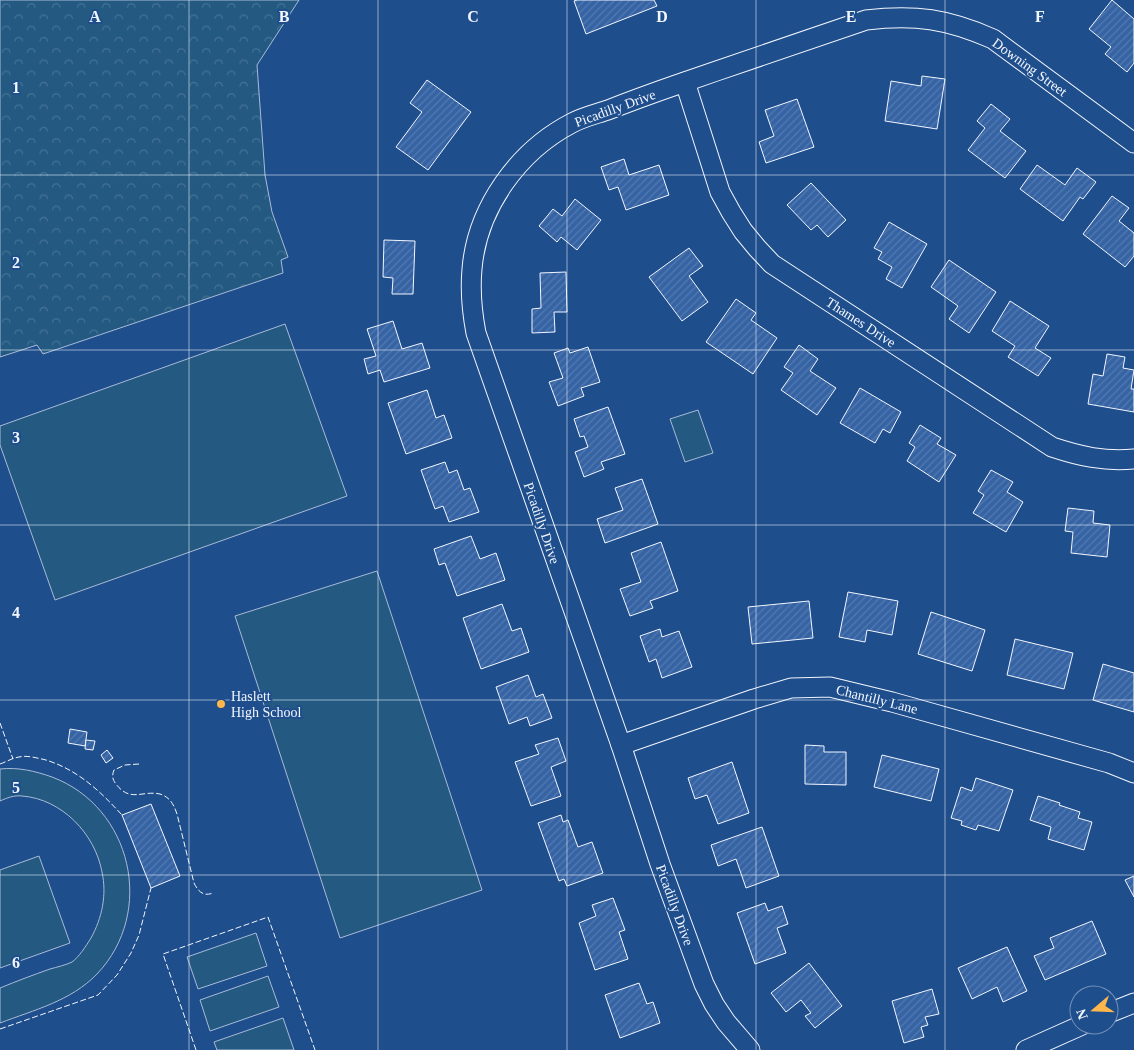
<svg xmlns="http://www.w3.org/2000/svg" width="1134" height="1050" viewBox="0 0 1134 1050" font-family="Georgia,serif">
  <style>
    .forest { fill: url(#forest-crowns); stroke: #a8bbd7 }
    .pitch { fill: #245a82; stroke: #a8bbd7 }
    .building { fill: url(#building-hatch); stroke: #f2f6ff }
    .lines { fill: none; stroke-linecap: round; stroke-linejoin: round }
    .street-casing { stroke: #f2f6ff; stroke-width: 21 }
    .street { stroke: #1f4e8c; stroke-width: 19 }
    .fence { stroke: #f2f6ff; stroke-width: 1; stroke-dasharray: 6 2.5; stroke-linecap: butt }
    .grid { fill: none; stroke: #f2f6ff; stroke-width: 1; stroke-opacity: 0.55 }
    .poi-dot { fill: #ffb74d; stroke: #1f4e8c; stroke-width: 2 }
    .labels { text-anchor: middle; stroke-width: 4; stroke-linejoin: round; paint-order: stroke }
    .street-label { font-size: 14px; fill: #f2f6ff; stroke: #1f4e8c }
    .poi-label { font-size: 14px; fill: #f2f6ff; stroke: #1f4e8c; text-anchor: start }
    .grid-label { font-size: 16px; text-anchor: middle; font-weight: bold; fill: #f2f6ff; stroke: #1f4e8c; stroke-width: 4; stroke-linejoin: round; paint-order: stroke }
  </style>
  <defs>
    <pattern id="forest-crowns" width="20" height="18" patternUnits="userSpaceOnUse" patternTransform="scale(1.25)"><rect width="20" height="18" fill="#245a82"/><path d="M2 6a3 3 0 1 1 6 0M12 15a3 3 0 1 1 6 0" fill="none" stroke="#447295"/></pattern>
    <pattern id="building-hatch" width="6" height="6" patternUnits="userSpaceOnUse" patternTransform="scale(1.25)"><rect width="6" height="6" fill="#3563a3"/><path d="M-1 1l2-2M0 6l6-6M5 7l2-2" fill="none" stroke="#537ab1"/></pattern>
  </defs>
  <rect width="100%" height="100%" fill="#1f4e8c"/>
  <path class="forest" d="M0,0H299L257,65L265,175L272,212L288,257L281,260L283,273L43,354L37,345L0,357Z"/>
  <g class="pitch">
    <path d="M285,324L347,496L55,600L0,445V426Z"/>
    <path d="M698,410L713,453L685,462L670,419Z"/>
    <path d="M377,571L482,890L340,938L235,616Z"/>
    <path d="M0,769C18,767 35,771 52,777C132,807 156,912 97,974C71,1001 34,1010 0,1023V988C17,981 33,975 50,969C57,967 66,965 72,962C79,957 86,946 91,938C102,918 107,895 102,872C95,834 62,799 22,796C14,795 7,798 0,801Z"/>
    <path d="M39,856L70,943L0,968V870Z"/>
    <path d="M256,933L267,966L198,989L187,957Z"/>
    <path d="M268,976L279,1007L210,1031L200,1000Z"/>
    <path d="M283,1018L294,1050H217L214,1042Z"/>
  </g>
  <g class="building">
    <path d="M577,0H654L657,6L586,34L574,1Z"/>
    <path d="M1112,0L1134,19V63L1127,72L1105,54L1111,47L1089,29Z"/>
    <path d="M922,76L945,79L937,129L885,121L891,81L921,86Z"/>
    <path d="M427,80L471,112L428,170L396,147L422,112L410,103Z"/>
    <path d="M797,99L814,147L766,163L759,142L774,136L765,110Z"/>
    <path d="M991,104L1010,119L1000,131L1026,151L1005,178L968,150L985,128L977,121Z"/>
    <path d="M624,159L629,175L659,165L669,195L626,210L618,187L609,190L601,167Z"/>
    <path d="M1037,165L1065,185L1077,168L1096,182L1083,199L1080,197L1063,221L1020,189Z"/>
    <path d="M811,183L846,220L828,237L817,225L811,230L787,205Z"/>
    <path d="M1112,196L1129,208L1119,221L1134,233V256L1125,267L1083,234Z"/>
    <path d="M575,199L601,220L577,250L561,237L557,242L539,226L553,209L562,216Z"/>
    <path d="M889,222L927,244L902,288L886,279L892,267L878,259L882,252L874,248Z"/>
    <path d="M384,240L415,241L413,294H392L393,278L383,277Z"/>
    <path d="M689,248L703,266L689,276L708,302L682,321L649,277Z"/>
    <path d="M949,260L996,292L969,333L949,319L958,306L931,287Z"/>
    <path d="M566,272L567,312H554L555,332L532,333V309L541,308L540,273Z"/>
    <path d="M736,299L756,313L751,320L777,338L753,374L706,342Z"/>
    <path d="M1010,301L1049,326L1035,348L1051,358L1038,376L1008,357L1015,346L992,331Z"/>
    <path d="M393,321L402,349L422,343L430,368L384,382L380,370L368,374L364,359L376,356L367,329Z"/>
    <path d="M799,345L818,359L810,371L836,388L817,415L781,390L793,373L784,367Z"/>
    <path d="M588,347L600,382L581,388L584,396L558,406L549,382L563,378L554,353L568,348L570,353Z"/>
    <path d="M1107,354L1125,357L1123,368L1134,370L1131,389H1134V412L1088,404L1093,374L1103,376Z"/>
    <path d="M860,388L901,412L890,433L883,429L875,443L840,423Z"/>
    <path d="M427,390L436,418L444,415L452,438L406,454L388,403Z"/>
    <path d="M608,407L625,454L601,462L604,469L584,477L575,452L588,447L584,436L580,437L574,419Z"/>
    <path d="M920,425L941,438L937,444L956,455L939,482L907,461L915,447L909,443Z"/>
    <path d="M445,462L449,473L457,470L464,490L470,488L479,512L449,522L443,506L435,509L421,470Z"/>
    <path d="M991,470L1013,482L1007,492L1023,502L1006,532L973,513L984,495L978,491Z"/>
    <path d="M642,479L658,524L605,543L597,519L623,510L615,488Z"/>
    <path d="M1068,508L1094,511L1093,523L1110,525L1107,557L1071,553L1073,532L1065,531Z"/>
    <path d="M471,536L480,559L496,553L505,580L457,596L445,563L439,565L434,549Z"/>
    <path d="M661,542L678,591L650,601L653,608L630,616L620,589L641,582L631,553Z"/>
    <path d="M848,592L898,601L892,635L867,630L865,642L839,637Z"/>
    <path d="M809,601L813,638L752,644L748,607Z"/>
    <path d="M502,604L512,631L521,628L529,652L481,669L463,618Z"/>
    <path d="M931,612L985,630L972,671L918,654Z"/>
    <path d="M660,629L662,637L679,631L692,667L662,678L656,659L649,662L640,636Z"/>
    <path d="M1015,639L1073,653L1064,689L1007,675Z"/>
    <path d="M1103,664L1134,673V712L1093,700Z"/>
    <path d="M528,675L536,697L543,694L552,718L530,726L527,717L509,724L496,687Z"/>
    <path d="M70,729L87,732L85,746L68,743Z"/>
    <path d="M558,738L566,761L551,767L561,796L531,806L515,762L539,754L535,745Z"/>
    <path d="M86,740L95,741L93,750L85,749Z"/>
    <path d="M805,745L824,746V752H846V785L805,784Z"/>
    <path d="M107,750L113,758L106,763L101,755Z"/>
    <path d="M882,755L939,769L931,801L874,787Z"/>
    <path d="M732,762L749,813L718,824L707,795L695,799L688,778Z"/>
    <path d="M976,778L1013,790L999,831L978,825L976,830L961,825L962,821L951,818L961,787L972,791Z"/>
    <path d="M1038,796L1060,803L1059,805L1080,812L1078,818L1092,822L1084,850L1048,839L1051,827L1030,820Z"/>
    <path d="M151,804L180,876L151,888L122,815Z"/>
    <path d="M561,815L563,822L568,820L578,847L592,842L603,873L567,886L564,879L559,881L538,823Z"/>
    <path d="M762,827L779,876L746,888L736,859L718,866L711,845Z"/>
    <path d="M1134,876V897L1125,880Z"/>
    <path d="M613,898L625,930L619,932L628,959L595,970L579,923L596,916L592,905Z"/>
    <path d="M765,903L768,911L782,906L788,924L777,928L786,953L755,964L737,913Z"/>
    <path d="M1092,921L1106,954L1045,980L1034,956L1054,948L1050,938Z"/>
    <path d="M1007,947L1027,991L1003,1002L997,987L972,999L958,968Z"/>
    <path d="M809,963L842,1006L815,1028L805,1016L811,1013L801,1000L786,1012L771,993Z"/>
    <path d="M639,983L647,1004L653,1002L660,1023L620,1038L605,995Z"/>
    <path d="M932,989L939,1014L925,1017L928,1025L921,1027L924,1037L904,1043L892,1001Z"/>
  </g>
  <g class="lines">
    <defs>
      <g id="street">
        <path d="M685,82L720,192L731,212L743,231L757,248L772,264L1052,447C1079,456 1105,462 1134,459"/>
        <path d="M621,745L754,699L791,688L830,687L892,702L1109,763L1134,773"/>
        <path d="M1109,1013L1134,1003"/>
        <path d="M750,1050L726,1022L714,1004L704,984L660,864L621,745L476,333C472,312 470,291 472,269C477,208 518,151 572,123C583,117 596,114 608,110C631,101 653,93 676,85C739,63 802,42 866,20C915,14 948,19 993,39L1134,143"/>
        <path d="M1026,1050L1082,1025"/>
      </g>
    </defs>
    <use href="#street" class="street-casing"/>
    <use href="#street" class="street"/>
    <g class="fence">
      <path d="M0,723L13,759"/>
      <path d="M0,764C6,762 12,758 19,757C27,755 37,758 46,760C78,770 100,791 122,815"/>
      <path d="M139,764L125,765L114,770C112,775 112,779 116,784C130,803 143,790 160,794C170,797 174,805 177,814L194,883C198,891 203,897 213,893"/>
      <path d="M0,1029L98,995L117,975L131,953L139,935L151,888"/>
      <path d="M196,1050L163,954L268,917L315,1050"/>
    </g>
  </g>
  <path class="grid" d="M189,0V1050M378,0V1050M567,0V1050M756,0V1050M945,0V1050M0,175H1134M0,350H1134M0,525H1134M0,700H1134M0,875H1134"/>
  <circle class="poi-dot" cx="221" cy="704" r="5"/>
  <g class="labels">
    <g class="street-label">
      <text transform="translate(1030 67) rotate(36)" y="5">Downing Street</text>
      <text transform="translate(615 108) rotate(-20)" y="5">Picadilly Drive</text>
      <text transform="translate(861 322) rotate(33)" y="5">Thames Drive</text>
      <text transform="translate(542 523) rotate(71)" y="5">Picadilly Drive</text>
      <text transform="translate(877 699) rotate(14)" y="5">Chantilly Lane</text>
      <text transform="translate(675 905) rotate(70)" y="5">Picadilly Drive</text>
    </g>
    <g class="poi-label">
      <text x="231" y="701">Haslett<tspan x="231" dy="16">High School</tspan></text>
    </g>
  </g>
  <g class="grid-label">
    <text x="95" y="22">A</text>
    <text x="284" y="22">B</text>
    <text x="473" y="22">C</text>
    <text x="662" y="22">D</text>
    <text x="851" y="22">E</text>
    <text x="1040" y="22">F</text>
    <text x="16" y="93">1</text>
    <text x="16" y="268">2</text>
    <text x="16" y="443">3</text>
    <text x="16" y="618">4</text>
    <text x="16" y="793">5</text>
    <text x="16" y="968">6</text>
  </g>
  <g transform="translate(1094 1010) rotate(251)"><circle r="24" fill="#1f4e8c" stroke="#7391ba"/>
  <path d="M0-4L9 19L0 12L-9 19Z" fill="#ffb74d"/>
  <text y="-8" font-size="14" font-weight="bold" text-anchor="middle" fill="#f2f6ff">N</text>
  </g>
</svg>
